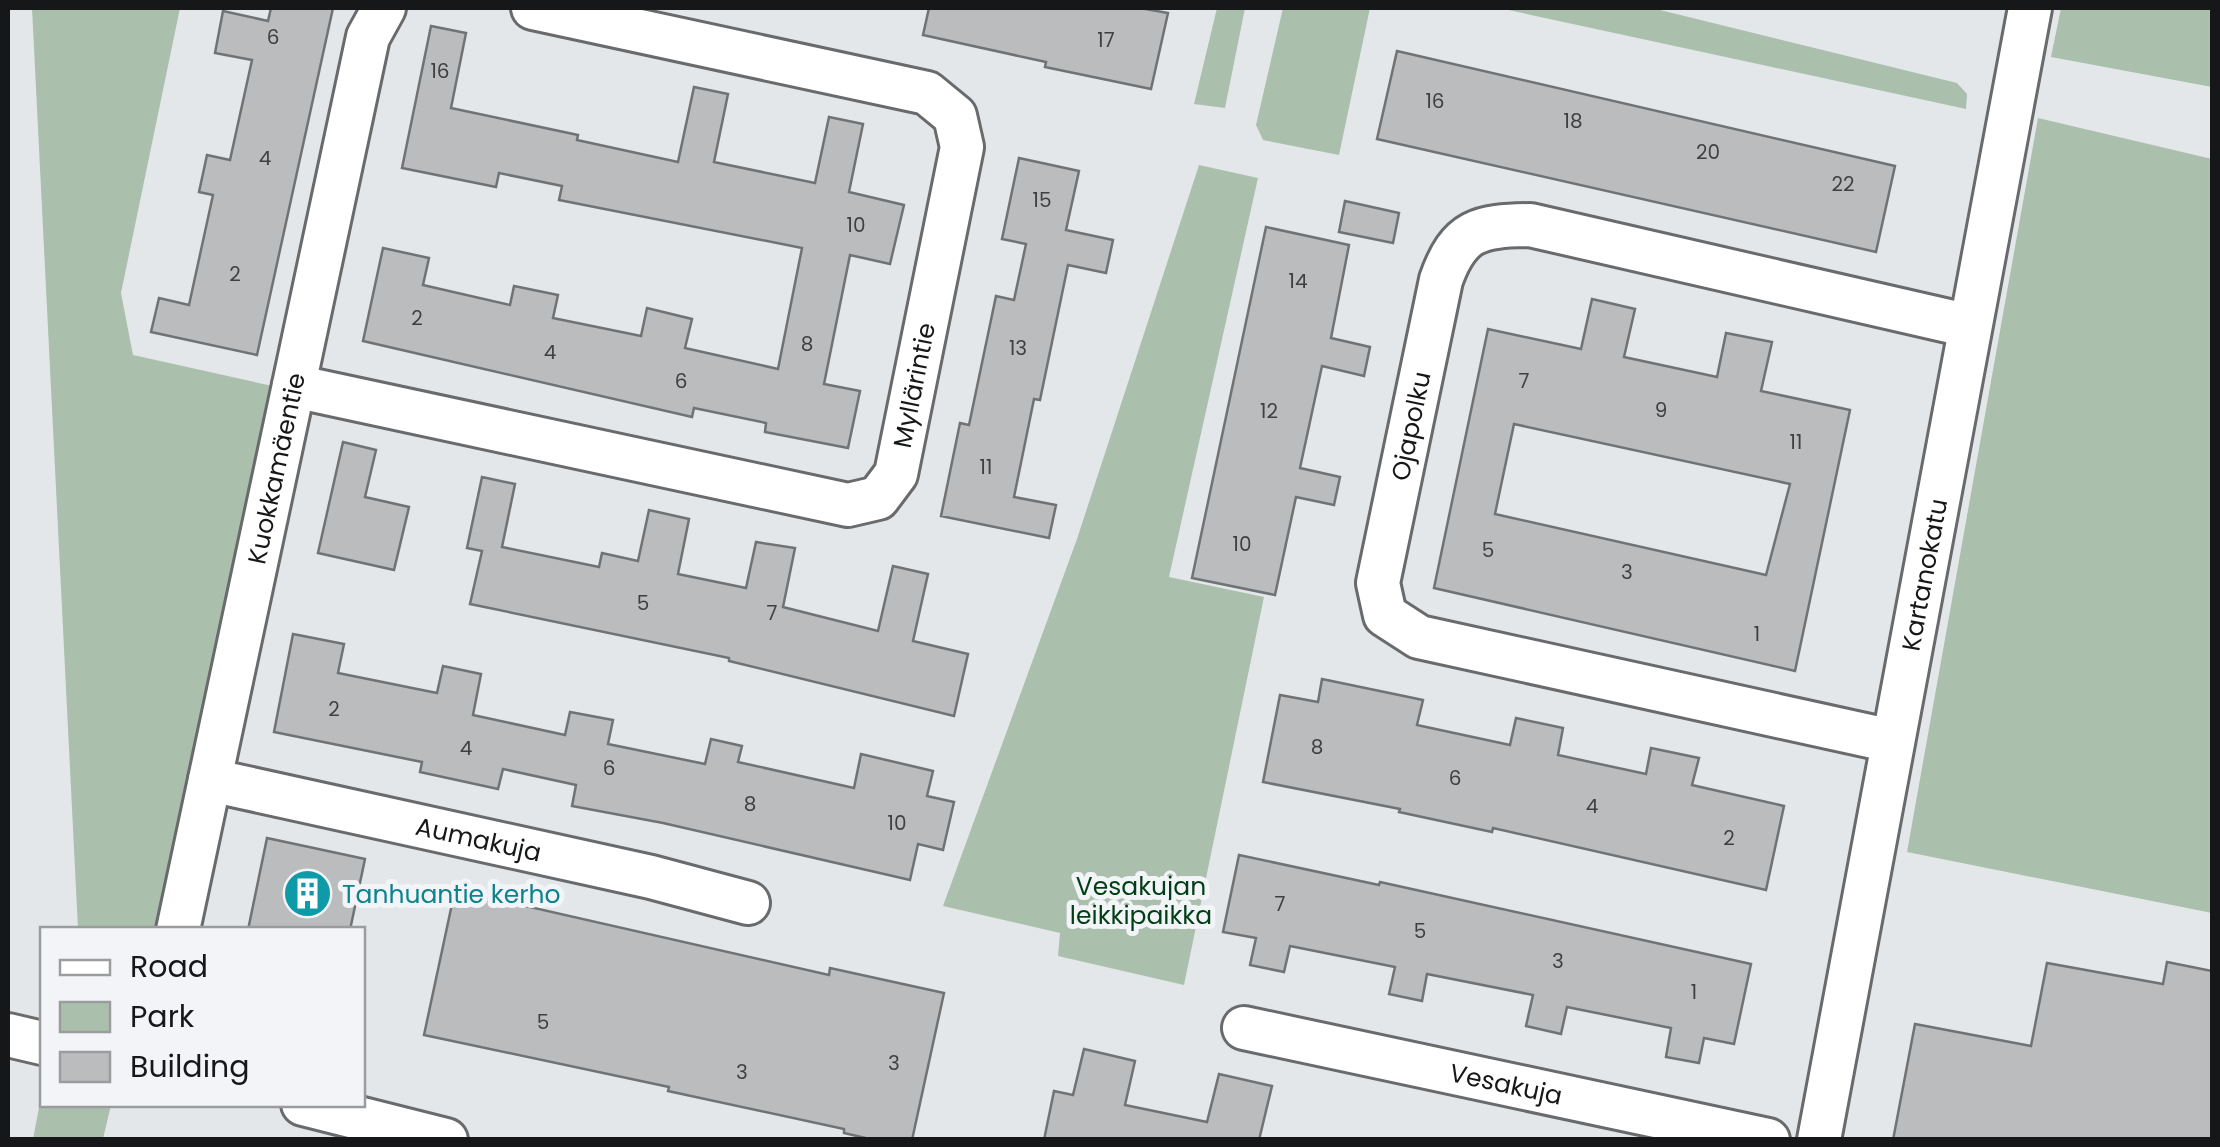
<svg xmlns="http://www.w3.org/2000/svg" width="2220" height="1147" viewBox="0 0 2220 1147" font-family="Poppins,sans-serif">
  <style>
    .green { fill: #aac0ac }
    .building { fill: #babcbe; stroke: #707375; stroke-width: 2.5; fill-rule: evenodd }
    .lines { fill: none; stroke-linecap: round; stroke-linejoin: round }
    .minor-casing { stroke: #686a6c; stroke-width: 48 }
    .minor { stroke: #fff; stroke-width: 42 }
    .labels { text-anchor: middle; stroke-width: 10; stroke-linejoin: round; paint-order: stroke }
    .number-label { font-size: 20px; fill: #3f4042 }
    .street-label { font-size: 25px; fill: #161718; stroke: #f2f4f7 }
    .park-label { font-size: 25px; fill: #003f15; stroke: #f2f4f7 }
    .culture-label { font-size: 25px; fill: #0d838f; stroke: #f2f4f7; text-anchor: start }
  </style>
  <rect width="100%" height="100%" fill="#e4e7ea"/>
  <g class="green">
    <path d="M32,8H180L121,293L133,355L277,387L156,929H78Z"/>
    <path d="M1217,8H1245L1225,108L1194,104Z"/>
    <path d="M1283,8H1370L1339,155L1263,140L1256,125Z"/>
    <path d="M1499,8H1652L1957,83L1967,94L1966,109Z"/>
    <path d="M2061,8H2212V87L2051,57Z"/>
    <path d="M2038,118L2212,159V913L1907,852Z"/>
    <path d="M1199,165L1258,178L1169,577L1264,597L1184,985L1058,956L1060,933L943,906L1077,539Z"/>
    <path d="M42,1092V1104L111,1105L103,1139H33Z"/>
  </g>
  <g class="building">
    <path d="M271,8H333L257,355L151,332L159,298L189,305L213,195L199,192L207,155L230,160L252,60L215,53L223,11L268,21Z"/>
    <path d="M929,8H1140L1168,13L1151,89L1045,67L1046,62L923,35Z"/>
    <path d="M431,26L466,33L451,108L578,135L577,140L678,162L694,87L728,94L714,162L815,183L829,117L863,124L849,192L904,205L890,264L850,255L824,384L860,391L848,448L765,432L766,423L694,408L692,417L363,341L383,248L429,258L423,285L510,305L514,286L558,295L553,318L641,336L647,308L692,319L685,348L778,369L802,248L559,200L562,186L499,173L496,187L402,168Z"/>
    <path d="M1397,51L1895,166L1876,252L1377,139Z"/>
    <path d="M1019,158L1079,171L1066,230L1113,240L1106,273L1068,265L1040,400L1034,399L1014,497L1056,505L1049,538L941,516L960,423L969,425L996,296L1014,300L1026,244L1002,239Z"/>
    <path d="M1345,201L1399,213L1393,243L1339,232Z"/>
    <path d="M1266,227L1349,245L1331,338L1370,347L1364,376L1322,366L1300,468L1340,477L1334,505L1296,497L1275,595L1192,578Z"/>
    <path d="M1592,299L1635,309L1624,357L1717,377L1726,333L1772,342L1761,391L1850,410L1795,671L1434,588L1488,329L1581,349ZM1514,424L1790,484L1766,575L1495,514Z"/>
    <path d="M343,442L376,450L365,497L409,507L394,570L318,553Z"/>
    <path d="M482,477L515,484L502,547L599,567L602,553L638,561L649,510L689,519L678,574L746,588L756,542L795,548L783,607L878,631L893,566L928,574L913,641L968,654L954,716L729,661V658L470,604L482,551L467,548Z"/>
    <path d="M293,634L344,644L338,673L437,693L443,666L481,674L473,715L565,735L570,712L613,720L608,744L705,764L711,739L742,746L738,762L854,788L861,754L933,771L927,796L954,802L943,850L918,844L910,880L663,823L572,806L576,785L503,769L498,789L420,772L422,762L274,732Z"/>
    <path d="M1322,679L1423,700L1417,725L1510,745L1516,718L1563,728L1558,755L1646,774L1651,748L1699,758L1692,785L1784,806L1766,890L1493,828L1492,832L1399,812L1400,809L1263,782L1280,695L1318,702Z"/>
    <path d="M267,838L365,859L350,930H248Z"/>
    <path d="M1239,855L1379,885L1380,882L1751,964L1734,1044L1704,1038L1699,1063L1666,1057L1671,1028L1567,1007L1561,1034L1526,1026L1533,995L1427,974L1422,1001L1389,994L1395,967L1290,946L1284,972L1250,965L1256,938L1223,932Z"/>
    <path d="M455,890L829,975L830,968L944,993L912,1140H874L844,1133V1129L668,1091L669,1087L424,1035Z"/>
    <path d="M2167,962L2212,971V1140H1893L1915,1024L2031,1046L2047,963L2163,984Z"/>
    <path d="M1084,1049L1135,1061L1125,1105L1207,1122L1219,1074L1272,1086L1259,1140H1044L1054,1091L1073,1095Z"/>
  </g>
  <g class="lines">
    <defs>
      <g id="minor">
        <path id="s1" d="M294,386L848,505L878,498L896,474L962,147L955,116L927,93L533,8"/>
        <path id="s2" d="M1892,741L1419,637L1385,615L1378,583L1441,280C1459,229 1479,226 1530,225L1970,326"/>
        <path id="s3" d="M210,780L651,877L748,903"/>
        <path id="s4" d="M178,930L368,37L384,8"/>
        <path id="s5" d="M1244,1028L1768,1140"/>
        <path d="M8,1035L42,1043"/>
        <path d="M303,1104L446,1140"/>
        <path id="s6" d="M1819,1140L2030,8"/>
      </g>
    </defs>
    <use href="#minor" class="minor-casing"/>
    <use href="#minor" class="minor"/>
  </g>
  <defs>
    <symbol id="building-disc" viewBox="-11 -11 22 22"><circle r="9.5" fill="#0f9aa8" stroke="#f2f4f7"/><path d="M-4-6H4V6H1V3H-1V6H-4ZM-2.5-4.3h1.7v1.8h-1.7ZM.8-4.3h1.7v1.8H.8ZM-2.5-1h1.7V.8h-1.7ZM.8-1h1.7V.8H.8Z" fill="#fff"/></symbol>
  </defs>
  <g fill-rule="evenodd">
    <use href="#building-disc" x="280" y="866" width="55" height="55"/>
  </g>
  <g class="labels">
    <g class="number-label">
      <text x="273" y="44">6</text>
      <text x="1106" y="47">17</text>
      <text x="440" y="78">16</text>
      <text x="1435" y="108">16</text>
      <text x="1573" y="128">18</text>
      <text x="1708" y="159">20</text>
      <text x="265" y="165">4</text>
      <text x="1843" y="191">22</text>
      <text x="1042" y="207">15</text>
      <text x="856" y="232">10</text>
      <text x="235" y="281">2</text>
      <text x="1298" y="288">14</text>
      <text x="417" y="325">2</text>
      <text x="807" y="351">8</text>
      <text x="1018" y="355">13</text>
      <text x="550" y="359">4</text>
      <text x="681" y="388">6</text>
      <text x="1524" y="388">7</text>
      <text x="1661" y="417">9</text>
      <text x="1269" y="418">12</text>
      <text x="1796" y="449">11</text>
      <text x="986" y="474">11</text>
      <text x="1242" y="551">10</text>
      <text x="1488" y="557">5</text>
      <text x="1627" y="579">3</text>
      <text x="643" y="610">5</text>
      <text x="772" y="620">7</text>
      <text x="1757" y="641">1</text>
      <text x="334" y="716">2</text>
      <text x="1317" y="754">8</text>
      <text x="466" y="755">4</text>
      <text x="609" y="775">6</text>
      <text x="1455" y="785">6</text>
      <text x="750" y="811">8</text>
      <text x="1592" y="813">4</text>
      <text x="897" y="830">10</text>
      <text x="1729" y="845">2</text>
      <text x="1280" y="911">7</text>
      <text x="1420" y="938">5</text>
      <text x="1558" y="968">3</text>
      <text x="1694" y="999">1</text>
      <text x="543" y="1029">5</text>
      <text x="894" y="1070">3</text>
      <text x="742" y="1079">3</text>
    </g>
    <g class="street-label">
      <text dy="9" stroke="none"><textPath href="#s1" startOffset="718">Myllärintie</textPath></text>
      <text dy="9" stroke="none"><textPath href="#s2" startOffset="718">Ojapolku</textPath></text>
      <text dy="9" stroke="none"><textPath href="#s4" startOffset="472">Kuokkamäentie</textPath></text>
      <text dy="9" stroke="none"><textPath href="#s6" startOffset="575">Kartanokatu</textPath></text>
      <text dy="9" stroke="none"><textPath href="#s3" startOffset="275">Aumakuja</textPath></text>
      <text dy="9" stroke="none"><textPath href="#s5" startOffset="268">Vesakuja</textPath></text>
    </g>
    <g class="park-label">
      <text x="1141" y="895">Vesakujan<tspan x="1141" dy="29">leikkipaikka</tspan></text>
    </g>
    <g class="culture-label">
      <text x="342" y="903">Tanhuantie kerho</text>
    </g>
  </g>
  <rect width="2220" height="1147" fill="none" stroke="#161718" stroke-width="20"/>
  <rect x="40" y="927" width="325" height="180" fill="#f2f4f7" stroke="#9a9c9e" stroke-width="2.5"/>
  <rect x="60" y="960" width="50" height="15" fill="#ffffff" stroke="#9a9c9e" stroke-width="2.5"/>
  <text x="130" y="977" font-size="30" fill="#161718">Road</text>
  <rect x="60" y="1002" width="50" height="30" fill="#aac0ac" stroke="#9a9c9e" stroke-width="2.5"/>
  <text x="130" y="1027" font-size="30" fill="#161718">Park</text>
  <rect x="60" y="1052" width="50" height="30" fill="#babcbe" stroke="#9a9c9e" stroke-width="2.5"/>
  <text x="130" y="1077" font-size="30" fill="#161718">Building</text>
</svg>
